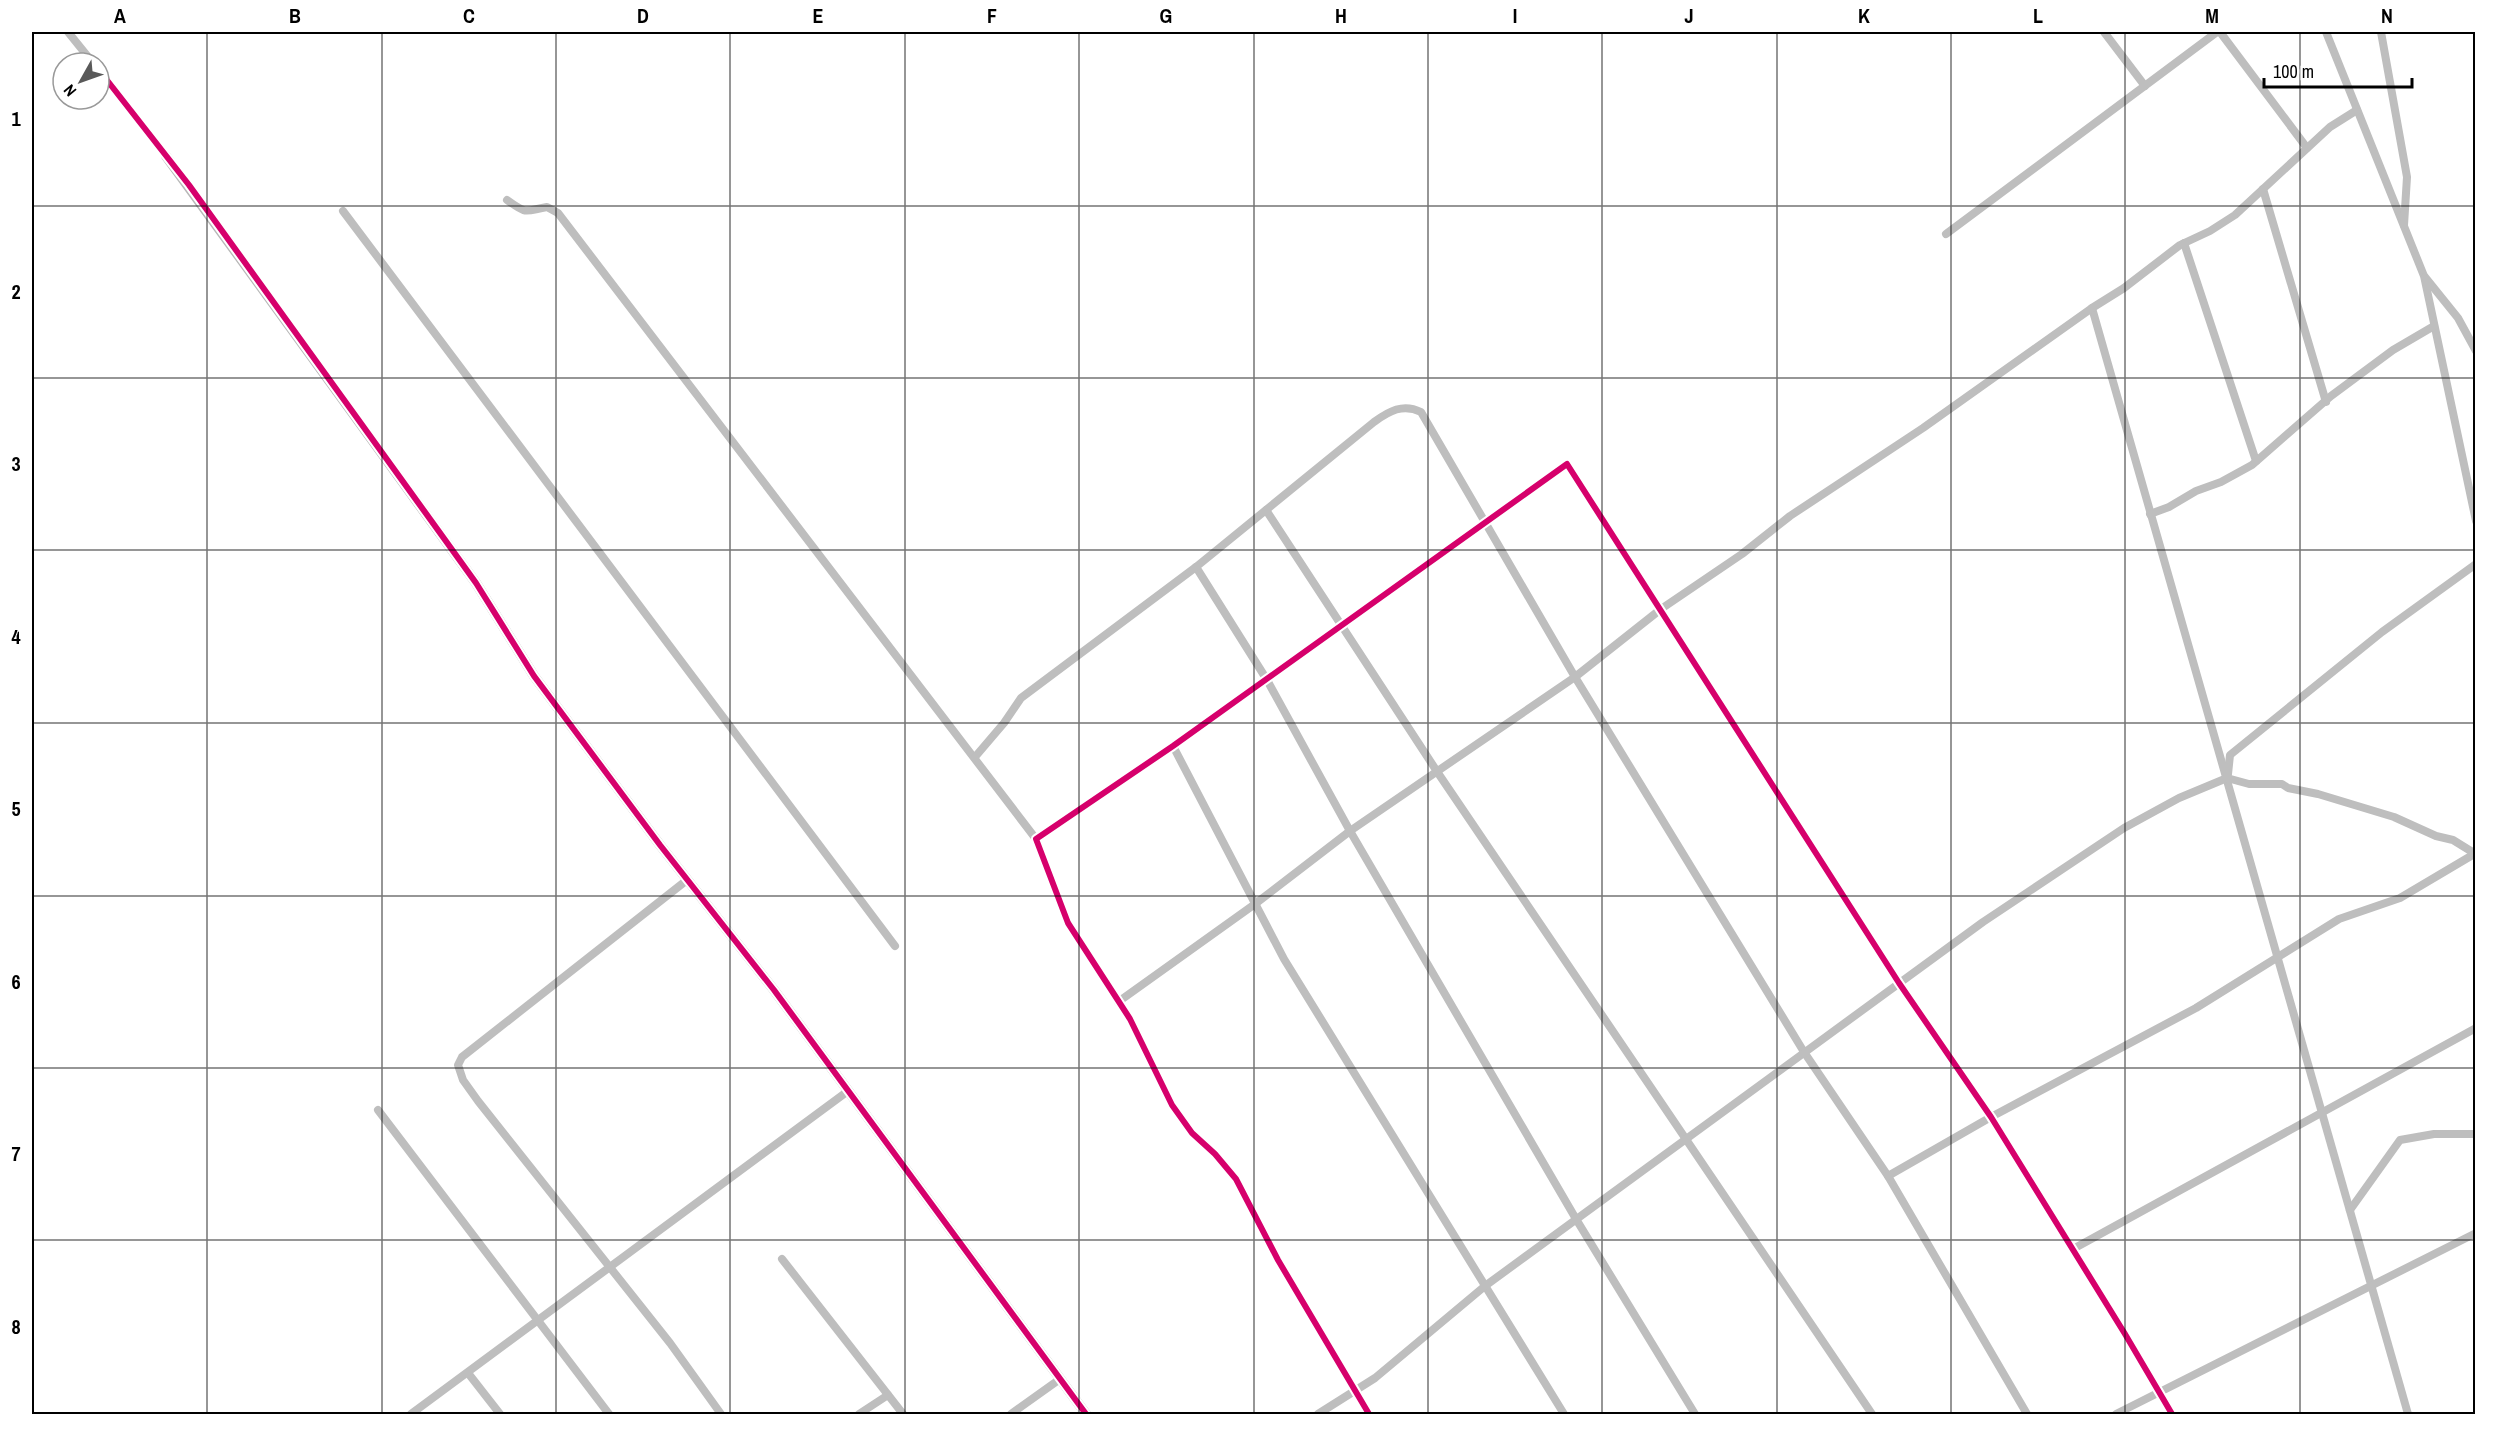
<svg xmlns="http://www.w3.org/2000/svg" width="2507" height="1446" viewBox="0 0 2507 1446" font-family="'Archivo Narrow',sans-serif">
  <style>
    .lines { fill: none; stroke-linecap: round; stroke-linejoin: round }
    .street { stroke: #bebebe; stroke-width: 8 }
    .secondary { stroke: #b8b8b8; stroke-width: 10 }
    .cycleway-casing { stroke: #fff; stroke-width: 10 }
    .cycleway { stroke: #d6006c; stroke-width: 6 }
    .grid { fill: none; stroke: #000; stroke-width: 1.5; stroke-opacity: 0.55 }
    .neatline { fill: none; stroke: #000; stroke-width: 2 }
    .grid-label { font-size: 20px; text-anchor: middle; font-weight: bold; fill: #000 }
  </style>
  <rect width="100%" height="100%" fill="#fff"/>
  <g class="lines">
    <g class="street">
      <path d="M68,32L93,63"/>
      <path d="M2104,32L2145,86"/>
      <path d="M2220,32L2307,148"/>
      <path d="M2326,32L2424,276L2476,521"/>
      <path d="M2381,32L2407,177L2404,225"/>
      <path d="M99,70L166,156"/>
      <path d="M2263,189L2326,402"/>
      <path d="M507,200C528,215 524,211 547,207L558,213L1036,839"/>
      <path d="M343,211L895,946"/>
      <path d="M1946,234L2217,32"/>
      <path d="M2184,243L2256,461"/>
      <path d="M2425,277L2458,318L2476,351"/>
      <path d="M2092,308L2408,1414"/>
      <path d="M1266,510L1438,773L1872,1414"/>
      <path d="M2150,514L2169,507L2196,491L2221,482L2252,465L2331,396L2393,350L2434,326"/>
      <path d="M1196,567L1267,680L1350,831L1576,1219L1695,1414"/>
      <path d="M1173,746L1284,959L1564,1414"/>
      <path d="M975,757L1004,723L1021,698L1196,567L1374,422C1389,411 1403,403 1421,412L1575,677L1804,1052L1888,1176L2027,1414"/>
      <path d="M2228,774L2230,755L2382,632L2476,564"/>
      <path d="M687,880L462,1057L458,1065L463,1080L478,1101L670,1343L721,1414"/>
      <path d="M1118,1002L1255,904L1350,831L1575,677L1661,609L1742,554L1790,516L1923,428L2092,308L2124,288L2180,245L2210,231L2235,215L2330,127L2357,110"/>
      <path d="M378,1110L609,1414"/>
      <path d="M1888,1176L1991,1117L2196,1008L2339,919L2400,898L2476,853"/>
      <path d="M2350,1210L2400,1140L2434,1134H2476"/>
      <path d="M2073,1249L2476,1028"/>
      <path d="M782,1259L903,1414"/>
      <path d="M468,1373L500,1414"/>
      <path d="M411,1414L848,1091"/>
      <path d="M859,1414L888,1395"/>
      <path d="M1011,1414L1060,1379"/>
      <path d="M1318,1414L1375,1378L1485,1286L1983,922L2124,828L2179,798L2227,778L2249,784H2282L2288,788L2318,794L2394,817L2436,836L2453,840L2474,853"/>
      <path d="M1369,1414L1278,1260L1236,1179L1215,1154L1192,1133L1172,1105L1130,1019L1068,923L1036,839L1173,746L1567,464L1899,983L1991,1117L2125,1334L2172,1414"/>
      <path d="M2116,1414L2476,1233"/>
    </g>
    <path class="secondary" d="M166,156L476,583L534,676L660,845L774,990L1086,1414"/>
    <defs>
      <g id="cycleway">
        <path d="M99,70L189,185L448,544L476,583L534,676L660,845L774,990L1086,1414"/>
        <path d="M1369,1414L1278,1260L1236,1179L1215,1154L1192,1133L1172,1105L1130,1019L1068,923L1036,839L1173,746L1567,464L1899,983L1991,1117L2125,1334L2172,1414"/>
      </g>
    </defs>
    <use href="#cycleway" class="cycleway-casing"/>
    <use href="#cycleway" class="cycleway"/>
  </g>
  <path class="grid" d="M207,32V1414M382,32V1414M556,32V1414M730,32V1414M905,32V1414M1079,32V1414M1254,32V1414M1428,32V1414M1602,32V1414M1777,32V1414M1951,32V1414M2125,32V1414M2300,32V1414M32,206H2476M32,378H2476M32,550H2476M32,723H2476M32,896H2476M32,1068H2476M32,1240H2476"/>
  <rect width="2507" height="1446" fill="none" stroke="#ffffff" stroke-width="66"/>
  <g transform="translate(81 81) rotate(230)"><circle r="28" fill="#ffffff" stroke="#999999" stroke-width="1.5"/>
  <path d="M0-4.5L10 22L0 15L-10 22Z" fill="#595959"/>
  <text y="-9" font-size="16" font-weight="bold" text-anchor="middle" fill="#000000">N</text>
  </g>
  <path d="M2264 78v9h148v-9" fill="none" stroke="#000000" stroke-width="3"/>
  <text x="2273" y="78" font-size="18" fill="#000000" stroke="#ffffff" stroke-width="4.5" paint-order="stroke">100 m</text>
  <rect x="33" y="33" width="2441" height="1380" class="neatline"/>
  <g class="grid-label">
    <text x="120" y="23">A</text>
    <text x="295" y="23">B</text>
    <text x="469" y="23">C</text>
    <text x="643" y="23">D</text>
    <text x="818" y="23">E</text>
    <text x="992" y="23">F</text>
    <text x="1166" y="23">G</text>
    <text x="1341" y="23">H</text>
    <text x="1515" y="23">I</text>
    <text x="1689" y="23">J</text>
    <text x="1864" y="23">K</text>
    <text x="2038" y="23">L</text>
    <text x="2212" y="23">M</text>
    <text x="2387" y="23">N</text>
    <text x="16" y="126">1</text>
    <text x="16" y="299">2</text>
    <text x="16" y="471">3</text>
    <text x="16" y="644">4</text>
    <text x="16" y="816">5</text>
    <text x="16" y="989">6</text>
    <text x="16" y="1161">7</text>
    <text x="16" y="1334">8</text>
  </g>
</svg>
